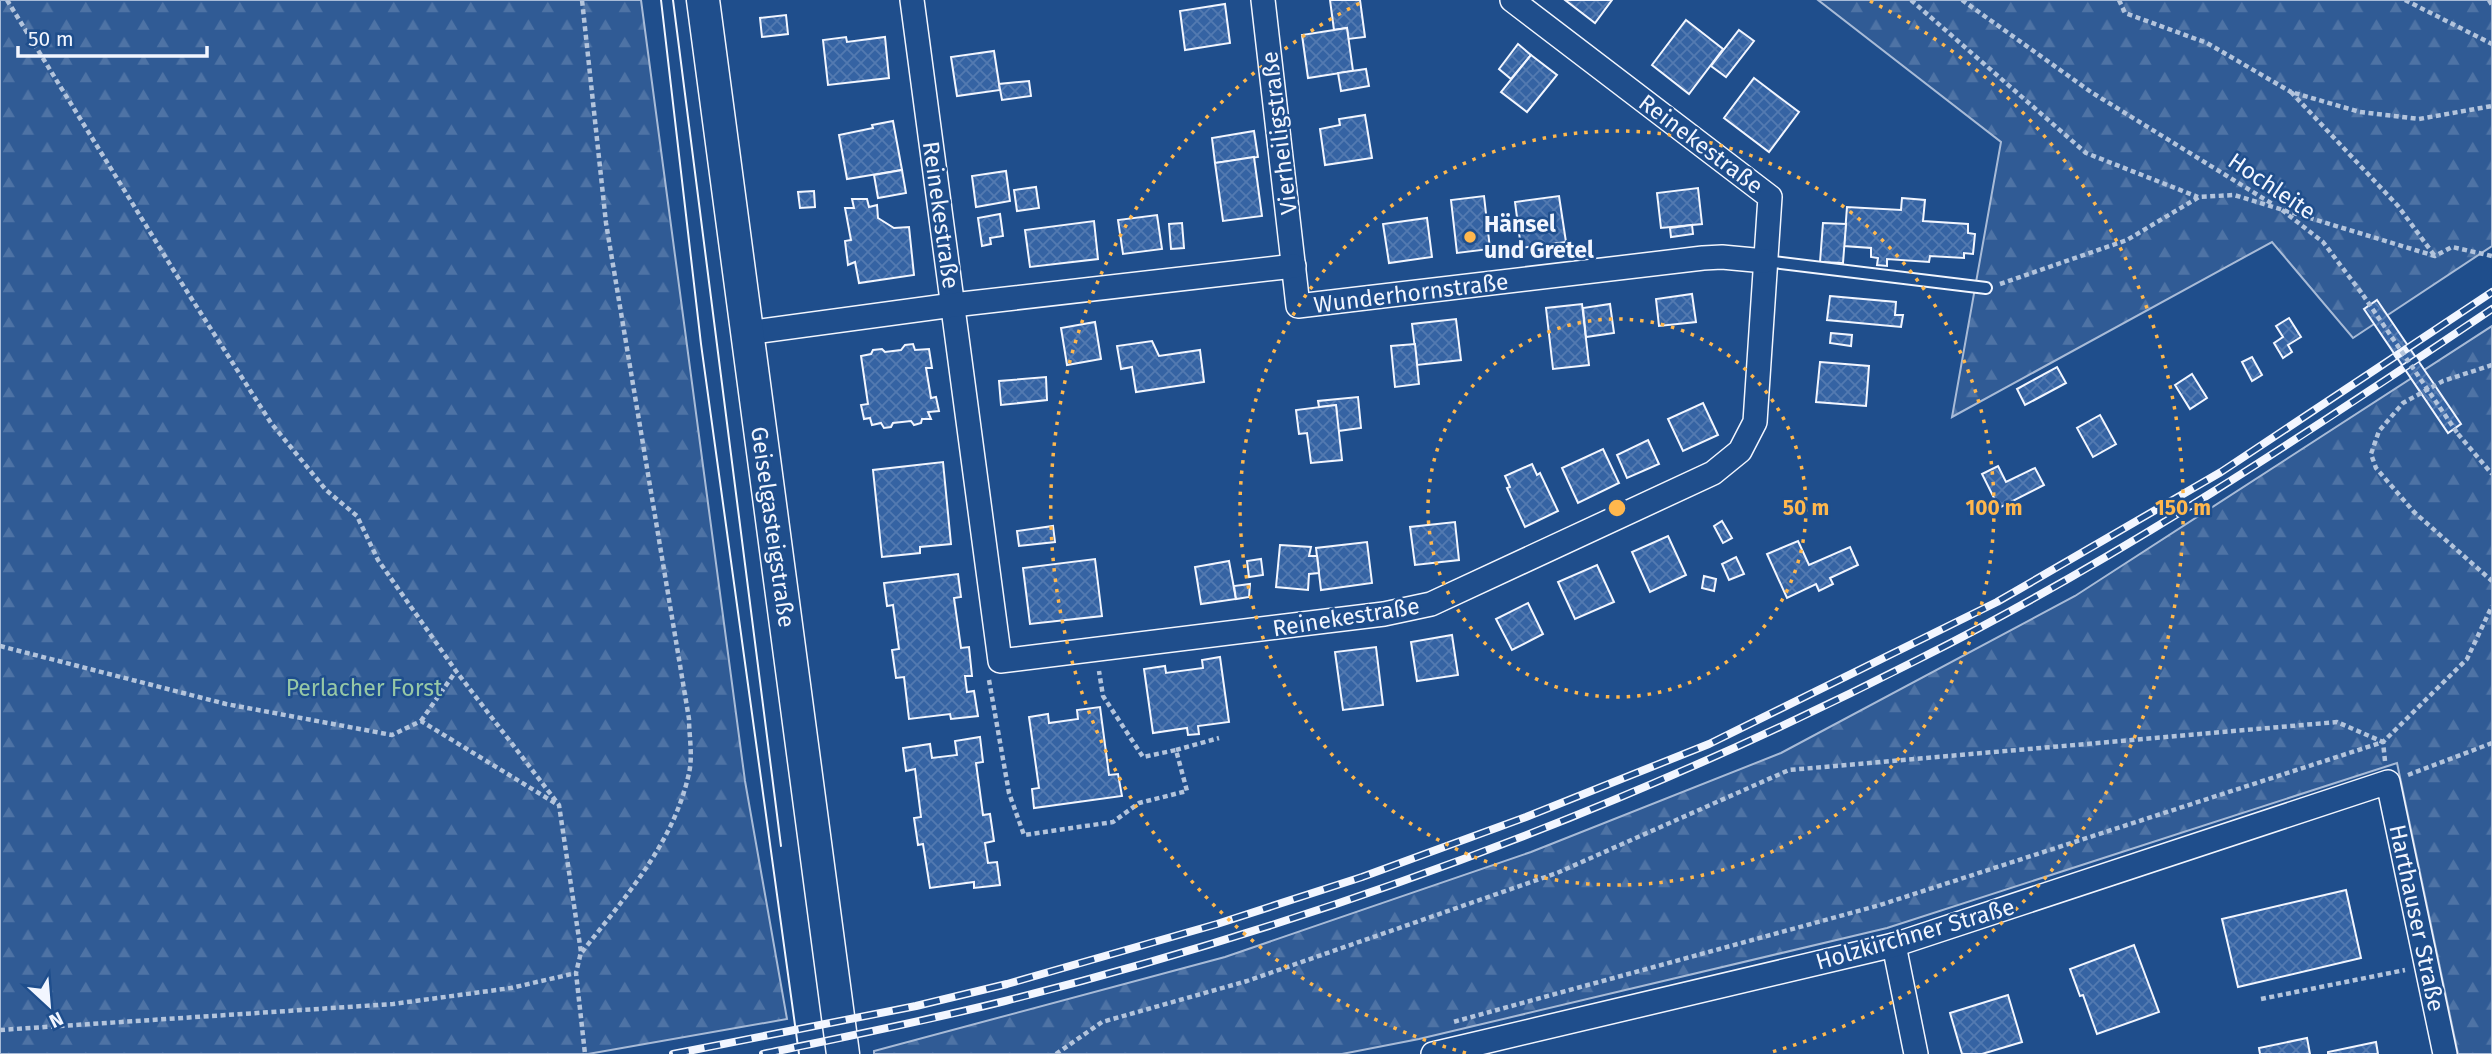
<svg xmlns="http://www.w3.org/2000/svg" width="2492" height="1054" viewBox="0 0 2492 1054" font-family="'Fira Sans',sans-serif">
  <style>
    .forest { fill: url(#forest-firs); stroke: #a8bbd7; stroke-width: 2 }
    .building { fill: url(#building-cross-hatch); stroke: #f2f6ff; stroke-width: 2 }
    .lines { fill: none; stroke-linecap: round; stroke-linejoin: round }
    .lane-casing { stroke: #f2f6ff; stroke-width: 14 }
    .street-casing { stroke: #f2f6ff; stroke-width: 26 }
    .secondary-casing { stroke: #f2f6ff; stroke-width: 35 }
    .path { stroke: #b3c4dc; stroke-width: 4.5; stroke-dasharray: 5 3.5; stroke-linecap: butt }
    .lane { stroke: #1f4e8c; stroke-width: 10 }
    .street { stroke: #1f4e8c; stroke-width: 23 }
    .secondary { stroke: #1f4e8c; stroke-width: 32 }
    .tram { stroke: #f2f6ff; stroke-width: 2 }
    .rail-casing { stroke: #f2f6ff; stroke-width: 8 }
    .rail { stroke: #1f4e8c; stroke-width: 5; stroke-dasharray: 16; stroke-linecap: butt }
    .path-bridge { stroke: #b3c4dc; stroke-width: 4.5; stroke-dasharray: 5 3.5; stroke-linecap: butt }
    .ring { fill: none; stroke: #ffb74d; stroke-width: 3.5; stroke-dasharray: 3.5 7 }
    .poi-dot { fill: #ffb74d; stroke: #1f4e8c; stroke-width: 2.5 }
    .labels { text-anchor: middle; stroke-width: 5; stroke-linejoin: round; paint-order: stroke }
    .street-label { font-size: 23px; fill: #f2f6ff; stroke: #1f4e8c }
    .poi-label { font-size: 23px; font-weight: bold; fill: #f2f6ff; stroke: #1f4e8c; text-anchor: start }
    .park-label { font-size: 23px; fill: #97c8a6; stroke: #1f4e8c }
    .centre { fill: #ffb74d; stroke: #1f4e8c; stroke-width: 3.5 }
    .ring-label { font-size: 21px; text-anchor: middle; font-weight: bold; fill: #ffb74d; stroke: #1f4e8c; stroke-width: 5; stroke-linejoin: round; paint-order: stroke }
  </style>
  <defs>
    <pattern id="forest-firs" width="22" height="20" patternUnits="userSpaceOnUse" patternTransform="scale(1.75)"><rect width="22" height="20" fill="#305b95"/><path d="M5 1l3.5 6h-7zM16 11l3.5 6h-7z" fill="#4e73a5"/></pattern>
    <pattern id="building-cross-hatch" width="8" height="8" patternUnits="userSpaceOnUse" patternTransform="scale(1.75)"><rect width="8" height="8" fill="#3563a3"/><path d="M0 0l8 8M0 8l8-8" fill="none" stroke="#537ab1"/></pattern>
  </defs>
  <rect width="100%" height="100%" fill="#1f4e8c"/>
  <g class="forest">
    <path d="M0,0H641L745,781L787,1019L588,1054H0Z"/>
    <path d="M1818,0H2492V246L2353,338L2272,242L1952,417L2001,142Z"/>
    <path d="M2492,326V1054H2458L2397,763L1887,928L1419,1039L1342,1054H874V1051L1225,957L1531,852L1781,753L2075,596Z"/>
  </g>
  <g class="building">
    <path d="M1330,0H1360L1365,37L1348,39L1347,28L1334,30Z"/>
    <path d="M1565,0H1612L1595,23Z"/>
    <path d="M1225,4L1230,43L1185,50L1180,11Z"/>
    <path d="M786,15L788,34L762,37L760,18Z"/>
    <path d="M1686,20L1723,49L1689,94L1652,65Z"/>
    <path d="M1347,28L1353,71L1308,78L1302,35Z"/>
    <path d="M1739,30L1754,41L1726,77L1711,66Z"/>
    <path d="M846,37L847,42L885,37L889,78L828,85L823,40Z"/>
    <path d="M1518,44L1531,55L1511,79L1499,69Z"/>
    <path d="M994,51L1000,90L957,96L951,57Z"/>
    <path d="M1531,55L1557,75L1527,112L1501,92Z"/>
    <path d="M1366,69L1369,86L1341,91L1338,73Z"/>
    <path d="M1754,78L1799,112L1769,152L1724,118Z"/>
    <path d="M1029,81L1031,96L1002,100L999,84Z"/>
    <path d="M1365,115L1372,158L1325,165L1320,129L1340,125L1339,119Z"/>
    <path d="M893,121L902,170L847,179L839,135L873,128L872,125Z"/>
    <path d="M1254,131L1258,157L1215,163L1212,138Z"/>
    <path d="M1254,157L1262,216L1223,221L1215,163Z"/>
    <path d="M902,170L906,193L878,198L874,175Z"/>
    <path d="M1006,171L1010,201L976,207L972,176Z"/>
    <path d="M1036,187L1039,208L1017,211L1014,190Z"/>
    <path d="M1698,188L1702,224L1661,228L1657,193Z"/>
    <path d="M814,191L815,207L800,208L798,192Z"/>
    <path d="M1484,196L1490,249L1457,253L1451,200Z"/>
    <path d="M1559,196L1566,242L1521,248L1515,202Z"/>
    <path d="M1902,198L1925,200L1923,221L1968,224V233L1975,234L1973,254L1964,253V258L1930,256L1929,262L1887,259V266L1877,265L1878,258L1871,257V248L1844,246L1847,207L1901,210Z"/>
    <path d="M852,199H867L869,207L877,205L878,218L894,228L909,227L914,275L859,283L855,262L848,265L845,241L851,240L845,208H854Z"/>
    <path d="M1000,214L1003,236L990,238L991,244L982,246L978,218Z"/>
    <path d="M1157,215L1162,249L1123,254L1118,220Z"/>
    <path d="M1427,218L1432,257L1389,263L1383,224Z"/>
    <path d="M1094,221L1098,259L1030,267L1025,230Z"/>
    <path d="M1182,223L1184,248L1171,249L1169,224Z"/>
    <path d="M1823,223L1846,224L1843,263L1820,262Z"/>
    <path d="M1692,225L1693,234L1671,237L1670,228Z"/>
    <path d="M1692,294L1696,322L1659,326L1656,299Z"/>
    <path d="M1830,296L1896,302L1895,315H1903L1901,327L1827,320Z"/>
    <path d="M2377,300L2461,424L2448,433L2364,309Z"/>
    <path d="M1582,304L1589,365L1553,369L1546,308Z"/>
    <path d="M1610,304L1614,333L1586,337L1583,308Z"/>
    <path d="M2289,318L2301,337L2288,345L2292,352L2283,358L2274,343L2283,337L2276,326Z"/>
    <path d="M1456,319L1461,360L1417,365L1412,324Z"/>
    <path d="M1095,322L1101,359L1067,365L1061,328Z"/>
    <path d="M1831,333L1852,335L1851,346L1830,343Z"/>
    <path d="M1152,341L1159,356L1200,350L1204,382L1136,392L1132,367L1121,369L1117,346Z"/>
    <path d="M913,344L915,350L929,349L932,368H926L931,398L936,397L939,411L928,412L931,419H922L921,423L914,425L911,421L893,423L891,427L884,428L881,423L872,425L870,418L864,419L861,405L868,404L861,356L871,354L873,350L882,349L885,352L901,350L905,345Z"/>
    <path d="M1415,344L1419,384L1395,387L1391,346Z"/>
    <path d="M2252,357L2262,375L2252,381L2242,362Z"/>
    <path d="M1820,362L1869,366L1866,406L1816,402Z"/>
    <path d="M2057,367L2066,383L2025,405L2017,389Z"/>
    <path d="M2192,374L2207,398L2190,409L2175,385Z"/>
    <path d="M1046,377L1047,400L1001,405L999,381Z"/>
    <path d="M1358,397L1361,428L1338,431L1336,405L1319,407L1318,401Z"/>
    <path d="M1703,403L1718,435L1683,451L1668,419Z"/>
    <path d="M1336,405L1342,460L1311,463L1307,433L1299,434L1296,410Z"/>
    <path d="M2100,415L2116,444L2093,457L2077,428Z"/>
    <path d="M1648,440L1659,464L1627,478L1617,455Z"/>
    <path d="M1603,449L1619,483L1578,503L1562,468Z"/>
    <path d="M943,462L951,544L920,547V553L882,557L873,470Z"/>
    <path d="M1532,464L1537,475L1540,473L1558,511L1525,527L1507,488L1510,487L1505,476Z"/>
    <path d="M1998,466L2006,482L2035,468L2044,485L1999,508L1982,474Z"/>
    <path d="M1722,521L1732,538L1723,543L1714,526Z"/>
    <path d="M1455,522L1459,560L1415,565L1410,527Z"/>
    <path d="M1053,526L1055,542L1019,546L1017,531Z"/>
    <path d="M1668,536L1686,575L1650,592L1632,552Z"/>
    <path d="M1798,541L1809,565L1850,547L1858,565L1830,578L1833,584L1819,591L1816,584L1787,598L1767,554Z"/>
    <path d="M1367,542L1372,583L1321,590L1316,548Z"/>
    <path d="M1280,545L1311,547L1309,556H1317L1319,573L1309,574L1308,590L1276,587Z"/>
    <path d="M1736,557L1744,574L1729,580L1722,564Z"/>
    <path d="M1095,559L1102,616L1030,624L1023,568Z"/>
    <path d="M1261,559L1263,575L1249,577L1247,561Z"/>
    <path d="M1229,561L1236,599L1201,604L1195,567Z"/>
    <path d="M1597,565L1614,602L1575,619L1558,582Z"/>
    <path d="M958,574L961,597L954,598L961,648L969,647L972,676H965L967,692L974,691L978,716L951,719L950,714L909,719L904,677L896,678L892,650L899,649L893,605L887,606L884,583Z"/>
    <path d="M1704,576L1716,579L1714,591L1702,588Z"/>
    <path d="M1250,584L1249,597L1236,599L1234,586Z"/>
    <path d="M1528,603L1543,634L1512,650L1496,619Z"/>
    <path d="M1452,635L1458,675L1417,681L1411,642Z"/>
    <path d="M1376,647L1383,705L1343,710L1335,652Z"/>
    <path d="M1220,657L1229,722L1198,726L1199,734L1188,735L1187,728L1153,733L1144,669L1165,666L1166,673L1203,668L1202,660Z"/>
    <path d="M1100,707L1109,775L1118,774L1122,796L1034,808L1032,789L1039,788L1029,717L1048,714L1049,723L1078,719L1077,710Z"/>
    <path d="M980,737L983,762L976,763L983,815L990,814L994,841L985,843L988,863L997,862L1000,885L974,888V882L930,888L923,844L918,845L914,818L921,817L915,769L906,771L903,748L930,744L932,758L957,755L955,741Z"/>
    <path d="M2346,890L2361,958L2238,987L2222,919Z"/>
    <path d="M2134,945L2159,1012L2097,1034L2083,995L2080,996L2070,969Z"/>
    <path d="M2008,995L2022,1042L1982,1054H1962L1950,1013Z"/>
    <path d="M2307,1038L2310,1054H2260L2259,1048Z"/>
    <path d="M2376,1042L2378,1054H2328V1052Z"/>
  </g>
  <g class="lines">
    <defs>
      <path id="lane" d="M1765,261L1986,288"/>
      <g id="street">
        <path d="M912,0L1000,661L1384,614L1431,604L1713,473L1740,451L1755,422L1770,197L1512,0"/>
        <path d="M1263,0L1298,306L1703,258L1722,257L1765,261"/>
        <path d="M747,333L953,305L1294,266"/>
        <path d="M1894,945L1916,1054"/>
        <path d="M1433,1054L1894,945L2388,782L2445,1054"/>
      </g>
      <path id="secondary" d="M703,0L843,1054"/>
    </defs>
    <use href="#lane" class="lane-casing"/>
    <use href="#street" class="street-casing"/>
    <use href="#secondary" class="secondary-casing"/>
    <g class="path">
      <path d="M7,0L179,279L271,423L326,490L357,516L378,560L456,671L559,805L581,952L576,973L585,1054"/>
      <path d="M1911,0L2086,153L2198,197"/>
      <path d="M1962,0L2091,92L2274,205"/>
      <path d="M2119,0L2125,13L2207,43L2291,92"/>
      <path d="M2405,0L2492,44"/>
      <path d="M2489,0L2492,5"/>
      <path d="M2282,210L2323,242L2363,295"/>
      <path d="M2434,255L2398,206L2291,92L2360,112L2419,119L2492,106"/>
      <path d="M2000,284L2127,240L2199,197L2234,195L2435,256L2452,247L2492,256"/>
      <path d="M2492,365L2443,381L2403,403L2379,431L2371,454L2376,468L2414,512L2492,581"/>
      <path d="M2458,434L2492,474"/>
      <path d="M0,646L226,704L392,735L421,721L555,803"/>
      <path d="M989,680L1009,793L1024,835L1113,822L1139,803L1187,791L1176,750L1143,757L1103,696L1099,671"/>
      <path d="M421,721L456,671"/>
      <path d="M1176,750L1219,738"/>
      <path d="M2385,761L2383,742L2467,659L2492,606"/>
      <path d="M2408,775L2492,743"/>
      <path d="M582,952C625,897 674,843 689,773C693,756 689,735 689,719L606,223L582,0"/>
      <path d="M2261,999L2405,970"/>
      <path d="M0,1030L393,1004L511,988L576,973"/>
      <path d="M1056,1054L1102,1022L1247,981L1557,873L1789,770L2337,722L2383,742L1880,905L1453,1022"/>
    </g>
    <use href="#lane" class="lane"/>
    <use href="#street" class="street"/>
    <use href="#secondary" class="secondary"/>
    <g class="tram">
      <path d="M661,0L701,344L799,1054"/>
      <path d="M673,0L781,846"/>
    </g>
    <defs>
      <g id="rail">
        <path d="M673,1054L916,1006L1007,984L1217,924L1362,877L1526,817L1709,744L1997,602L2221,472L2492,292"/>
        <path d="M763,1054C844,1037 925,1021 1005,1001C1323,921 1632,806 1923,657C2122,557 2307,433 2492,309"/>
      </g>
    </defs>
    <use href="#rail" class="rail-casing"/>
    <use href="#rail" class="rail"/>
    <path class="path-bridge" d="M2363,295L2458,434"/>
  </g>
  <g class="ring">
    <circle cx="1617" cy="508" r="189"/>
    <circle cx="1617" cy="508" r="377"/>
    <path d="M1466 1053A566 566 0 0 1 1364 1M1870 1A566 566 0 0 1 1768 1053"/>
  </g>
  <circle class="poi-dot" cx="1470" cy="237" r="7"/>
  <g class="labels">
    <g class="street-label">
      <text transform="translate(1279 133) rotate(-97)" y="8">Vierheiligstraße</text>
      <text transform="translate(1701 144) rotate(37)" y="8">Reinekestraße</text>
      <text transform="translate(2272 186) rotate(34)" y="8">Hochleite</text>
      <text transform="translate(941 215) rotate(82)" y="8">Reinekestraße</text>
      <text transform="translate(1411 293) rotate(-7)" y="8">Wunderhornstraße</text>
      <text transform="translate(773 527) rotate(82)" y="8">Geiselgasteigstraße</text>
      <text transform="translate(1346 617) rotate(-9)" y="8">Reinekestraße</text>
      <text transform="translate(2417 918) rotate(78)" y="8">Harthauser Straße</text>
      <text transform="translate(1915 934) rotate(-16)" y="8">Holzkirchner Straße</text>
    </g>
    <g class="poi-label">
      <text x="1484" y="232">Hänsel<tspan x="1484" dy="26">und Gretel</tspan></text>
    </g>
    <g class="park-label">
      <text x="364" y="696">Perlacher Forst</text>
    </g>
  </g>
  <circle cx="1617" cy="508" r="10" class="centre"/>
  <g class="ring-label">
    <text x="1806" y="515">50 m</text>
    <text x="1994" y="515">100 m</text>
    <text x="2183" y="515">150 m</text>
  </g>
  <g transform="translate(49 1005) rotate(154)" stroke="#1f4e8c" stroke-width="5" paint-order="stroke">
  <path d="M0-5L12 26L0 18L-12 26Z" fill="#f2f6ff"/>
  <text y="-10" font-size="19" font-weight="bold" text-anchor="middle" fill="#f2f6ff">N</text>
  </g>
  <path d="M18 46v10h189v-10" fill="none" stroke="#f2f6ff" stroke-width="3.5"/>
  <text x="28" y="46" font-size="21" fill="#f2f6ff" stroke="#1f4e8c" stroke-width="5" paint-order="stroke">50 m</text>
</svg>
